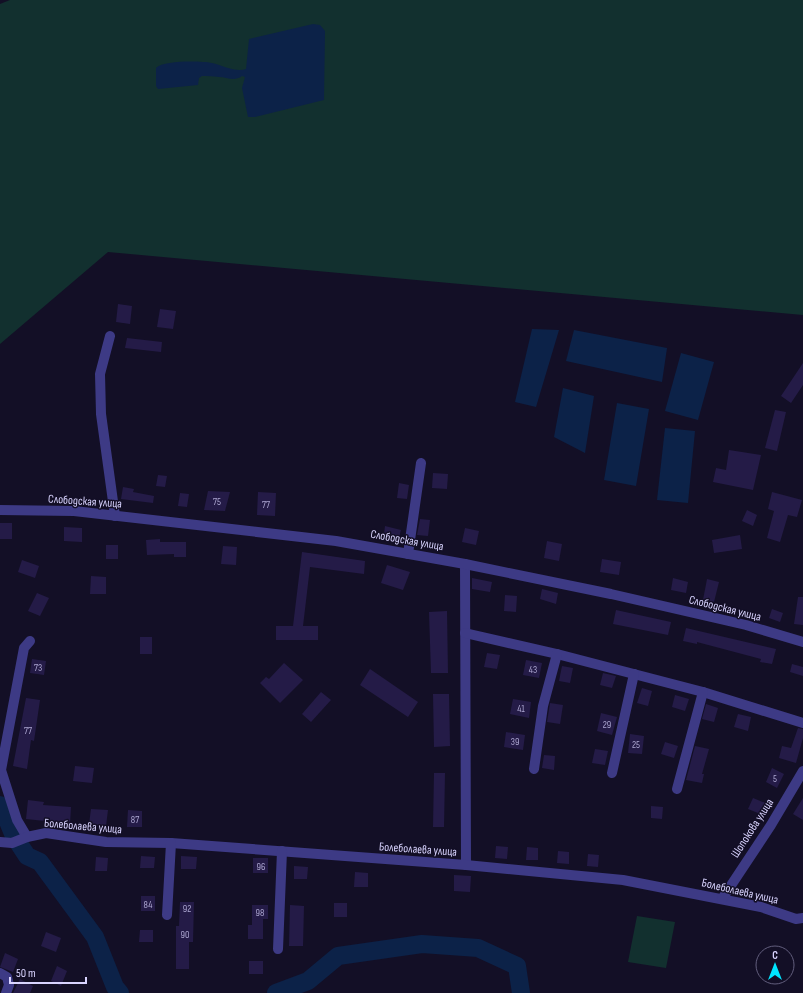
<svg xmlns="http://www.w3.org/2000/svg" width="803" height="993" viewBox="0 0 803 993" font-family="'Sofia Sans Condensed',sans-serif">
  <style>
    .green { fill: #12302f }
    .water { fill: #0c2248 }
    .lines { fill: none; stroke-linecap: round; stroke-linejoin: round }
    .river { stroke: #0c2248; stroke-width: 18 }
    .building { fill: #241b47 }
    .minor { stroke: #3d3a85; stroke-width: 10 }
    .tertiary { stroke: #3d3a85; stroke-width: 10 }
    .labels { text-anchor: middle; stroke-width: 3; stroke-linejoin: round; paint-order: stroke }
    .number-label { font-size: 10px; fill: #aca6d1 }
    .street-label { font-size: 12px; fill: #d9d4ff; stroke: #130f26 }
  </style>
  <rect width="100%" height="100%" fill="#130f26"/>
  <g class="green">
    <path d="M10,0H803V315L108,252L0,344V4Z"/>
    <path d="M637,916L675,922L666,968L628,962Z"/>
  </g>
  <g class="water">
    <path d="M313,24L320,25L325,31L324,100L255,117H248L242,88L245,77L242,76C234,82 227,77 219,77C213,76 207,76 202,76L199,78L198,85L158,89L156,86V68C164,60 201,61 212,63C222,65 236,73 246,69L249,39Z"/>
    <path d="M532,329L559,330L536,407L515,402Z"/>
    <path d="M574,330L667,348L662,382L566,361Z"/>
    <path d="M681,353L714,362L698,420L665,411Z"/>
    <path d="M563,388L594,396L585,453L554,437Z"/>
    <path d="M617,403L649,409L636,486L604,480Z"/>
    <path d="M665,428L695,431L688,503L657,500Z"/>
  </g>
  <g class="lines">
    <g class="river">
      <path d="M0,805L2,807L14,836L27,856L40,862L95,937L115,987L120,993"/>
      <path d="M276,993L308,981L338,956L422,944L478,948L517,966L521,993"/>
    </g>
  </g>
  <g class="building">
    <path d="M118,304L132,306L130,324L116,322Z"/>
    <path d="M160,309L176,311L173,329L157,327Z"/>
    <path d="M127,338L162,342L161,352L125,348Z"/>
    <path d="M803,363V385L791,403L781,396Z"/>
    <path d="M775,410L786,412L777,451L765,448Z"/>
    <path d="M729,450L761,455L753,490L713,482L716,468L726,470Z"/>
    <path d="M433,473L448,474L447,489L432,488Z"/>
    <path d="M158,475L167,476L165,487L156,486Z"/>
    <path d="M399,483L409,485L407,499L397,498Z"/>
    <path d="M123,487L134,489L133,492L154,496L153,503L121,499Z"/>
    <path d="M208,491L230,492L225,511L204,510Z"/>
    <path d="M258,492L276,493L275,516L257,515Z"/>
    <path d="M772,492L802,500L797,517L788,515L780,542L767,538L774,511L768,509Z"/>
    <path d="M180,493L189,494L187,507L178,506Z"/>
    <path d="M747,510L757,515L753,526L742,521Z"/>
    <path d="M420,519L430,520L428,536L417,535Z"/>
    <rect x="0" y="523" width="12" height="16"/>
    <path d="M385,526L401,530L399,538L384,534Z"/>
    <path d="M64,527L82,528V542L64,541Z"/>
    <path d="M465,528L479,531L476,545L462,542Z"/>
    <path d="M740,535L742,549L714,553L712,540Z"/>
    <path d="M160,539V542H186V557H174V554L147,555L146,540Z"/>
    <path d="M547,541L562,544L559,561L544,558Z"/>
    <rect x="106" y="545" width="12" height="14"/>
    <path d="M223,546L237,547L236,565L221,564Z"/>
    <path d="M302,552L365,561L364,574L310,567L303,626H318V640H276V626H293Z"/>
    <path d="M602,559L621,562L619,575L600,572Z"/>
    <path d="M22,560L39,566L35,578L18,572Z"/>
    <path d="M387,565L410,572L403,590L381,583Z"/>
    <path d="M91,576L106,577V594H90Z"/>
    <path d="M472,578L492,582L490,592L472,589Z"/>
    <path d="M673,578L688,582L686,593L671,590Z"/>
    <path d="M707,579L719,582L714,602L703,600Z"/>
    <path d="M542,589L558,593L556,604L540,599Z"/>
    <path d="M37,593L49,598L40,616L28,611Z"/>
    <path d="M505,595L517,596L516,612L504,611Z"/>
    <path d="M798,597H803V625L794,624Z"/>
    <path d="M772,609L783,613L780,622L769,618Z"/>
    <path d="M616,610L671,622L668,635L613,624Z"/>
    <path d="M447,611L448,673H431L429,612Z"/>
    <path d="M686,628L776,649L772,664L760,662L761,659L697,642V644L683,641Z"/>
    <rect x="140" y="637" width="12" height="17"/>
    <path d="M487,653L500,655L497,669L484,667Z"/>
    <path d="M32,659L46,661L44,675L30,673Z"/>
    <path d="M526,660L542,663L539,678L523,675Z"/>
    <path d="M284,663L303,680L280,703L260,683L266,677L269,679Z"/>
    <path d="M792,664L803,667V676L790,672Z"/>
    <path d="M562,666L573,668L570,683L559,681Z"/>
    <path d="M370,669L418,702L408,717L360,685Z"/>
    <path d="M603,673L616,676L612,688L600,685Z"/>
    <path d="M642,688L652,691L648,706L637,703Z"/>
    <path d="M321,692L331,700L311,722L302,714Z"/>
    <path d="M433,694H449L450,746L434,747Z"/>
    <path d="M675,695L689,699L685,711L672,707Z"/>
    <path d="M26,698L40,700L34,741L31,740L27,769L13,766Z"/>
    <path d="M513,699L531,702L529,718L510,714Z"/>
    <path d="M550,703L563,705L560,724L547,722Z"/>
    <path d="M706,704L718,708L714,722L702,719Z"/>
    <path d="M601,713L617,717L612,735L597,731Z"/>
    <path d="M738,714L751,717L748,731L734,727Z"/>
    <path d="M798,728L803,729V738L796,763L779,758L782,746L791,748Z"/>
    <path d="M506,732L525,735L523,750L504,747Z"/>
    <path d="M630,734L644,736L642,754L628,753Z"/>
    <path d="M665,742L678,746L674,758L661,754Z"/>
    <path d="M695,746L709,749L702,774H704L702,783L686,780Z"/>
    <path d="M595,749L608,751L605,765L592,763Z"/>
    <path d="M544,755L555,756L554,770L542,768Z"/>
    <path d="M75,766L94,768L92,783L73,781Z"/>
    <path d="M772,768L784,774L777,788L766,782Z"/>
    <path d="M434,773H445L444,827H433Z"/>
    <path d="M753,798L768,804L763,815L748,809Z"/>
    <path d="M803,798V820L793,814Z"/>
    <path d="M28,800L44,802L43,805L71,807L70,824L54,823V822L26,819Z"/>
    <path d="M651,806L663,807L662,819L651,818Z"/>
    <path d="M91,809L108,810L106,826L89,824Z"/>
    <path d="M128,810L142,811V827H127Z"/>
    <path d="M496,846L508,847L507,859L495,858Z"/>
    <path d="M527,847L538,848V860H526Z"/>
    <path d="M558,851L569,852V864L557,863Z"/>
    <path d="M588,854L599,855L598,867L587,866Z"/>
    <path d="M141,856L155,857L154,868H140Z"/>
    <path d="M181,856L197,857L196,869H181Z"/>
    <path d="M96,857L108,858L107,871H95Z"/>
    <rect x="253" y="858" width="15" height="15"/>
    <path d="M294,866L308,867L307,879H294Z"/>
    <path d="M355,872L368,873V887H354Z"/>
    <path d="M454,875L471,876L470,892L454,891Z"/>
    <rect x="141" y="896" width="14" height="15"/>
    <path d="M180,902H194L193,942H189V969H176V926H179Z"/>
    <rect x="334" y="903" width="13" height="14"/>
    <path d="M252,905H268V919H263V939H248V925H252Z"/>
    <path d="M290,905L304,906L303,946H289Z"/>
    <path d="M140,930H153V942H139Z"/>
    <path d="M46,932L61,938L56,952L41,946Z"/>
    <path d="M5,953L18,959L13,972L0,967Z"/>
    <rect x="249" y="961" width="14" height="13"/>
    <path d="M57,966L67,971L61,986L51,981Z"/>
    <path d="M20,979L33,986L30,993H13Z"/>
  </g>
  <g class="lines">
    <g class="minor">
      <path d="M110,336L100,374L101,414L115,516"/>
      <path d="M408,554L421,463"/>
      <path d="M465,564L466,865"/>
      <path d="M465,633L557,654L703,692L803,723"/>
      <path d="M534,769L543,706L557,654"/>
      <path d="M612,773L634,674"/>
      <path d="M677,789L703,692"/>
      <path d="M27,837L17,820L1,770L24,648L30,641"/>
      <path d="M0,842L12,843L27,837L46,833L106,842L171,843L466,865L623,880L761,907L796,919L803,918"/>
      <path d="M722,899L771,825L803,771"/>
      <path d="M167,915L171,843"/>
      <path d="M278,949L282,851"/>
      <path d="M0,973L7,977L9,985L6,993"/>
    </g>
    <path class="tertiary" d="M0,510L74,511L336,541L465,564L611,594L746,625L803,642"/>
  </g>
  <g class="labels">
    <g class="number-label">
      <text x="217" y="505">75</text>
      <text x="266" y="508">77</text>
      <text x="38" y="671">73</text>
      <text x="533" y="673">43</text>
      <text x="521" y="712">41</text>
      <text x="607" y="728">29</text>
      <text x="28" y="734">77</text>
      <text x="515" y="745">39</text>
      <text x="636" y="748">25</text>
      <text x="775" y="782">5</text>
      <text x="135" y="823">87</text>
      <text x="261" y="870">96</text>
      <text x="148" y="908">84</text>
      <text x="187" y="912">92</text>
      <text x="260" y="916">98</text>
      <text x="185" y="938">90</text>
    </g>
    <g class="street-label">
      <text transform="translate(85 501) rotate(4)" y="4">Слободская улица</text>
      <text transform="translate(407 540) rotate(10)" y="4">Слободская улица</text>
      <text transform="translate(725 608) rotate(14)" y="4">Слободская улица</text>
      <text transform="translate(83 826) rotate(5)" y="4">Болеболаева улица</text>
      <text transform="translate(752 828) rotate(-57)" y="4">Шопокова улица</text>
      <text transform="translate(418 849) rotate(4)" y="4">Болеболаева улица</text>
      <text transform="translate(740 891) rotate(13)" y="4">Болеболаева улица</text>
    </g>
  </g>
  <g transform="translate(775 965)"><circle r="19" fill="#130f26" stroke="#625e7d"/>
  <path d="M0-3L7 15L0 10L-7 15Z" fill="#00e5ff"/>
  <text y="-6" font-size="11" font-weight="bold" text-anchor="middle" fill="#d9d4ff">С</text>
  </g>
  <path d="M10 977v6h76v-6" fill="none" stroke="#d9d4ff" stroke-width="2"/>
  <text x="16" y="977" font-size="12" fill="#d9d4ff" stroke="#130f26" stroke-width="3" paint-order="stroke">50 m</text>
</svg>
